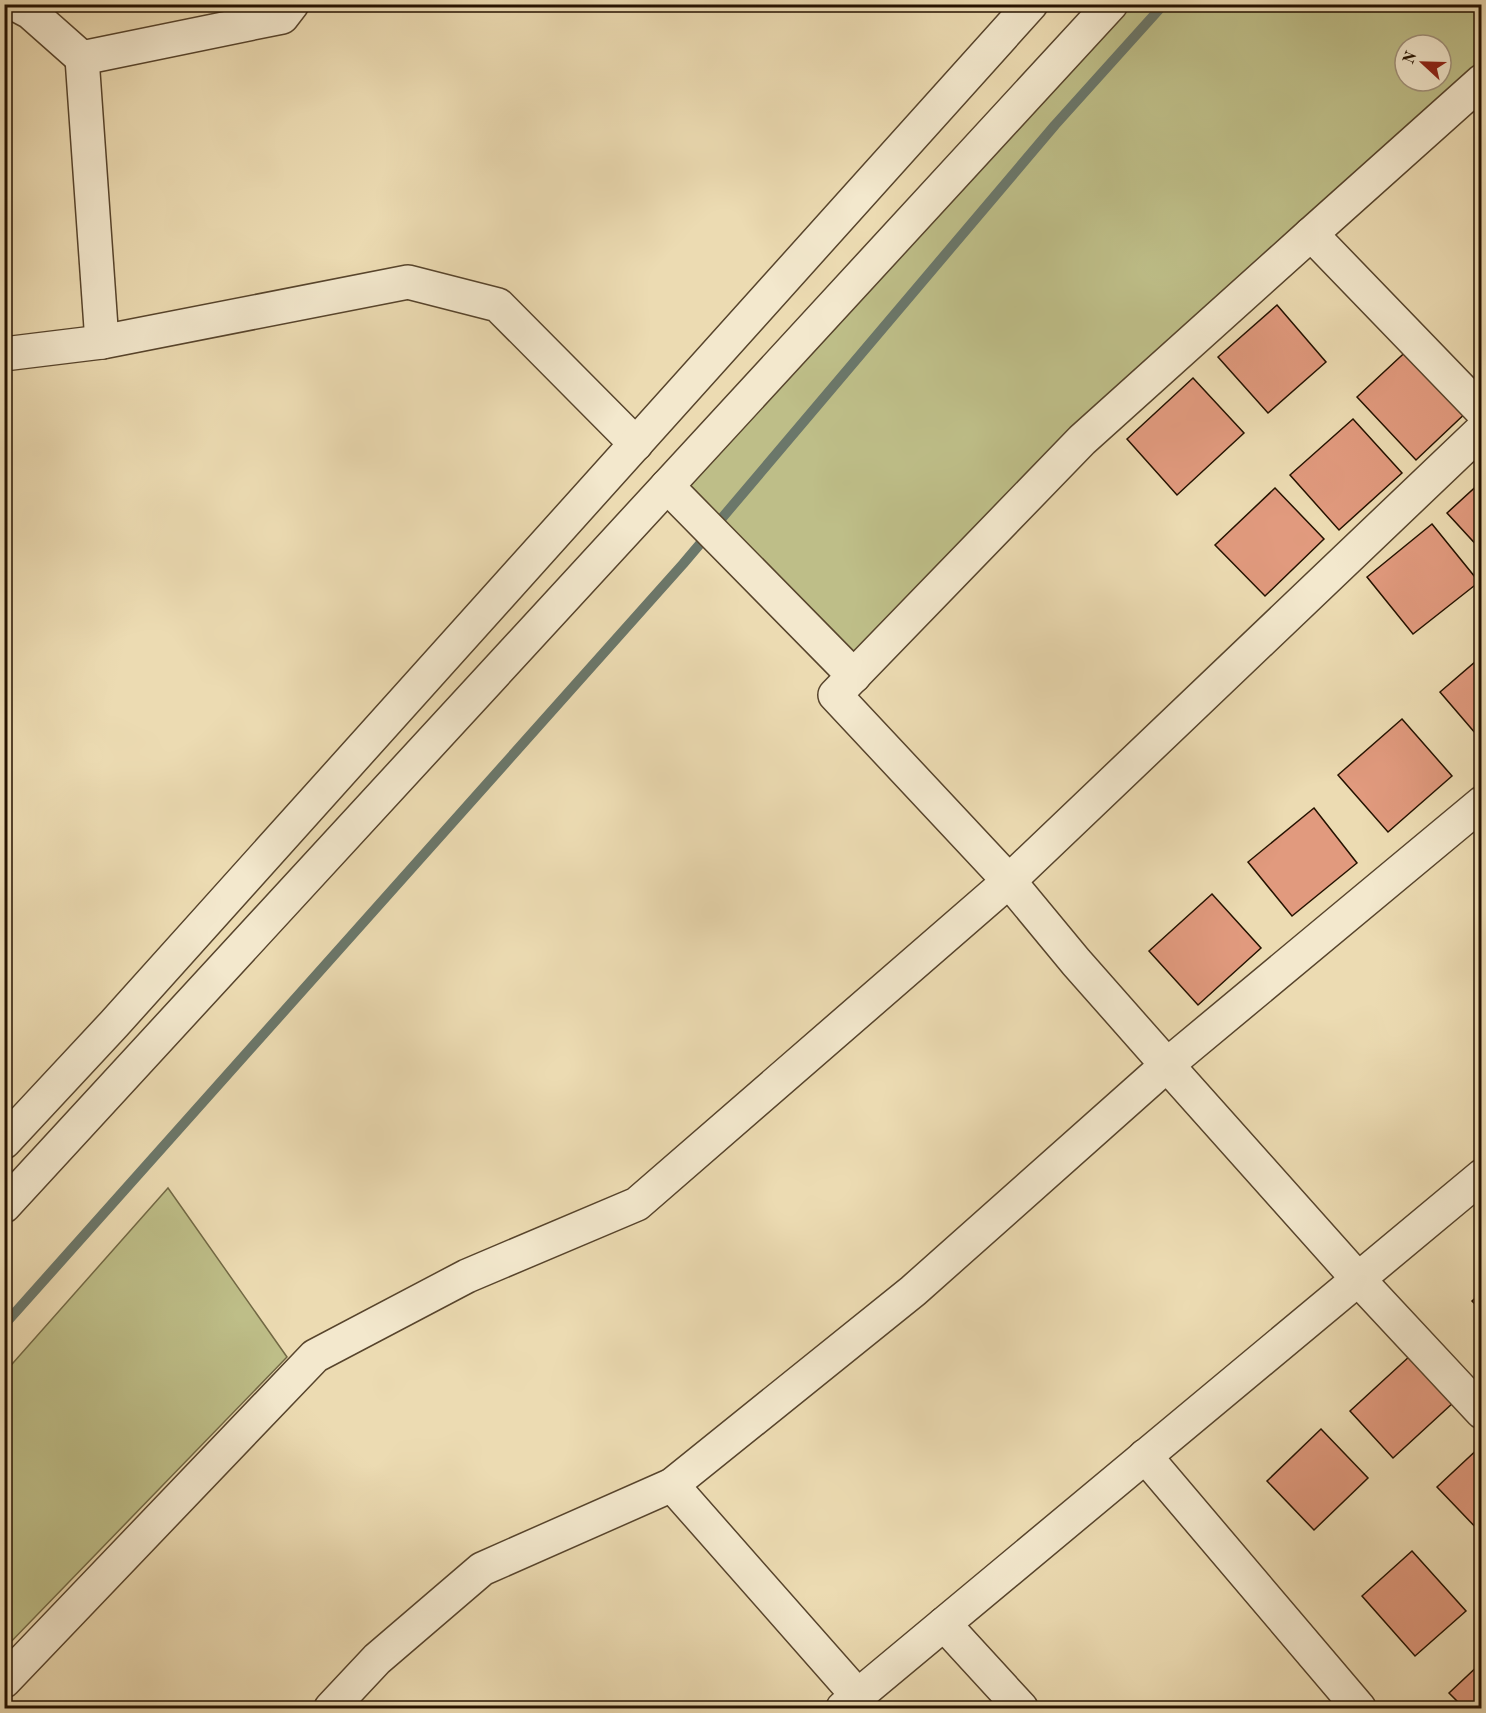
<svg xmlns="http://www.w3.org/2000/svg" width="1486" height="1713" viewBox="0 0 1486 1713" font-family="'Old Standard TT',serif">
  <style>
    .green { fill: #bebe88; stroke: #726844; stroke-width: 1.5; fill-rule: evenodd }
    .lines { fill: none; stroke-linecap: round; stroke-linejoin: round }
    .stream { stroke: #6b776a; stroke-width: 10 }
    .building { fill: #e19a7e; stroke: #251200; stroke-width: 1.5 }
    .street-casing { stroke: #57442c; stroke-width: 36 }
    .street { stroke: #f3e8cd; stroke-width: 33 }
  </style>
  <rect width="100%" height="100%" fill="#ecdbb2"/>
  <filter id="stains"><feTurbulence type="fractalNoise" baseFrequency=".00333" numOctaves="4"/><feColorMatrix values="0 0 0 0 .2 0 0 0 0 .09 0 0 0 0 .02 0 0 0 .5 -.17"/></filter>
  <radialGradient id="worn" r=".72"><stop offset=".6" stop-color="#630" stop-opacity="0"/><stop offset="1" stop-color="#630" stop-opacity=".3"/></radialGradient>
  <g class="green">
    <path d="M1131,5H1481V76L844,667L687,486ZM1405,45H1441V81H1405Z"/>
    <path d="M168,1188L287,1357L5,1648V1372Z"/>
  </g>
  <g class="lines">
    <path class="stream" d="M4,1325L683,564L1055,125L1164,4"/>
  </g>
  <g class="building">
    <path d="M1277,305L1326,362L1268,413L1218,357Z"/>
    <path d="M1414,344L1472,407L1416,460L1357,397Z"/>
    <path d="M1193,378L1244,433L1177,495L1127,439Z"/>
    <path d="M1353,419L1402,473L1339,530L1290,475Z"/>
    <path d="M1482,481V551L1447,513Z"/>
    <path d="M1275,488L1324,539L1265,596L1215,545Z"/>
    <path d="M1432,524L1479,582L1413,634L1367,577Z"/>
    <path d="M1482,656V741L1440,692Z"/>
    <path d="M1402,719L1452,776L1388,832L1338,775Z"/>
    <path d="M1314,808L1357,863L1292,916L1248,862Z"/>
    <path d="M1212,894L1261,948L1198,1005L1149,951Z"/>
    <path d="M1482,1292V1311L1472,1301Z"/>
    <path d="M1411,1355L1454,1402L1393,1458L1350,1411Z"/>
    <path d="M1321,1429L1368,1478L1314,1530L1267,1481Z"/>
    <path d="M1482,1445V1534L1437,1487Z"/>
    <path d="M1412,1551L1466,1611L1415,1656L1362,1596Z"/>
    <path d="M1482,1662V1708H1464L1449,1693Z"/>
  </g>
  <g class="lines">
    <defs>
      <g id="street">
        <path d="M15,4L30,12L82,58L282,17L292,4"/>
        <path d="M82,58L102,342"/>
        <path d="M1311,234L1482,81"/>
        <path d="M4,354L102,342L408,282L498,305L636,444"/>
        <path d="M1482,411L1311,234L1082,440L835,695L1009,881L1076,962L1167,1065L1358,1279L1482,1412"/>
        <path d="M667,486L854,676"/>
        <path d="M4,1142L114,1024L1031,4"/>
        <path d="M4,1206L1111,4"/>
        <path d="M1145,1456L1359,1708"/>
        <path d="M672,1485L858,1696"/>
        <path d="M944,1624L1021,1708"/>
        <path d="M4,1681L315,1356L467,1276L637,1204L1009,881L1482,430"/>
        <path d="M331,1708L377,1659L482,1569L672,1485L913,1291L1167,1065L1482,803"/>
        <path d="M843,1708L1482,1176"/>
      </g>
    </defs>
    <use href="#street" class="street-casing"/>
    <use href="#street" class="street"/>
  </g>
  <rect width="1486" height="1713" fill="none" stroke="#ecdbb2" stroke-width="24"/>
  <rect x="6" y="6" width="1474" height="1701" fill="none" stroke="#251200" stroke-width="3"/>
  <rect x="12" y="12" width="1462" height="1689" fill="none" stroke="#251200" stroke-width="1.5"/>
  <g transform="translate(1423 63) rotate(292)"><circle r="28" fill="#f3e8cd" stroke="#a1927b" stroke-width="1.5"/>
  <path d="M0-4.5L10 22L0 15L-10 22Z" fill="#8f2418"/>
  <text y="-9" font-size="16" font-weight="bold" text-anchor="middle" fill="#251200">N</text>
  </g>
  <rect width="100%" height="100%" filter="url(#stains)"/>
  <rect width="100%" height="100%" fill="url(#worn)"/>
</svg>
